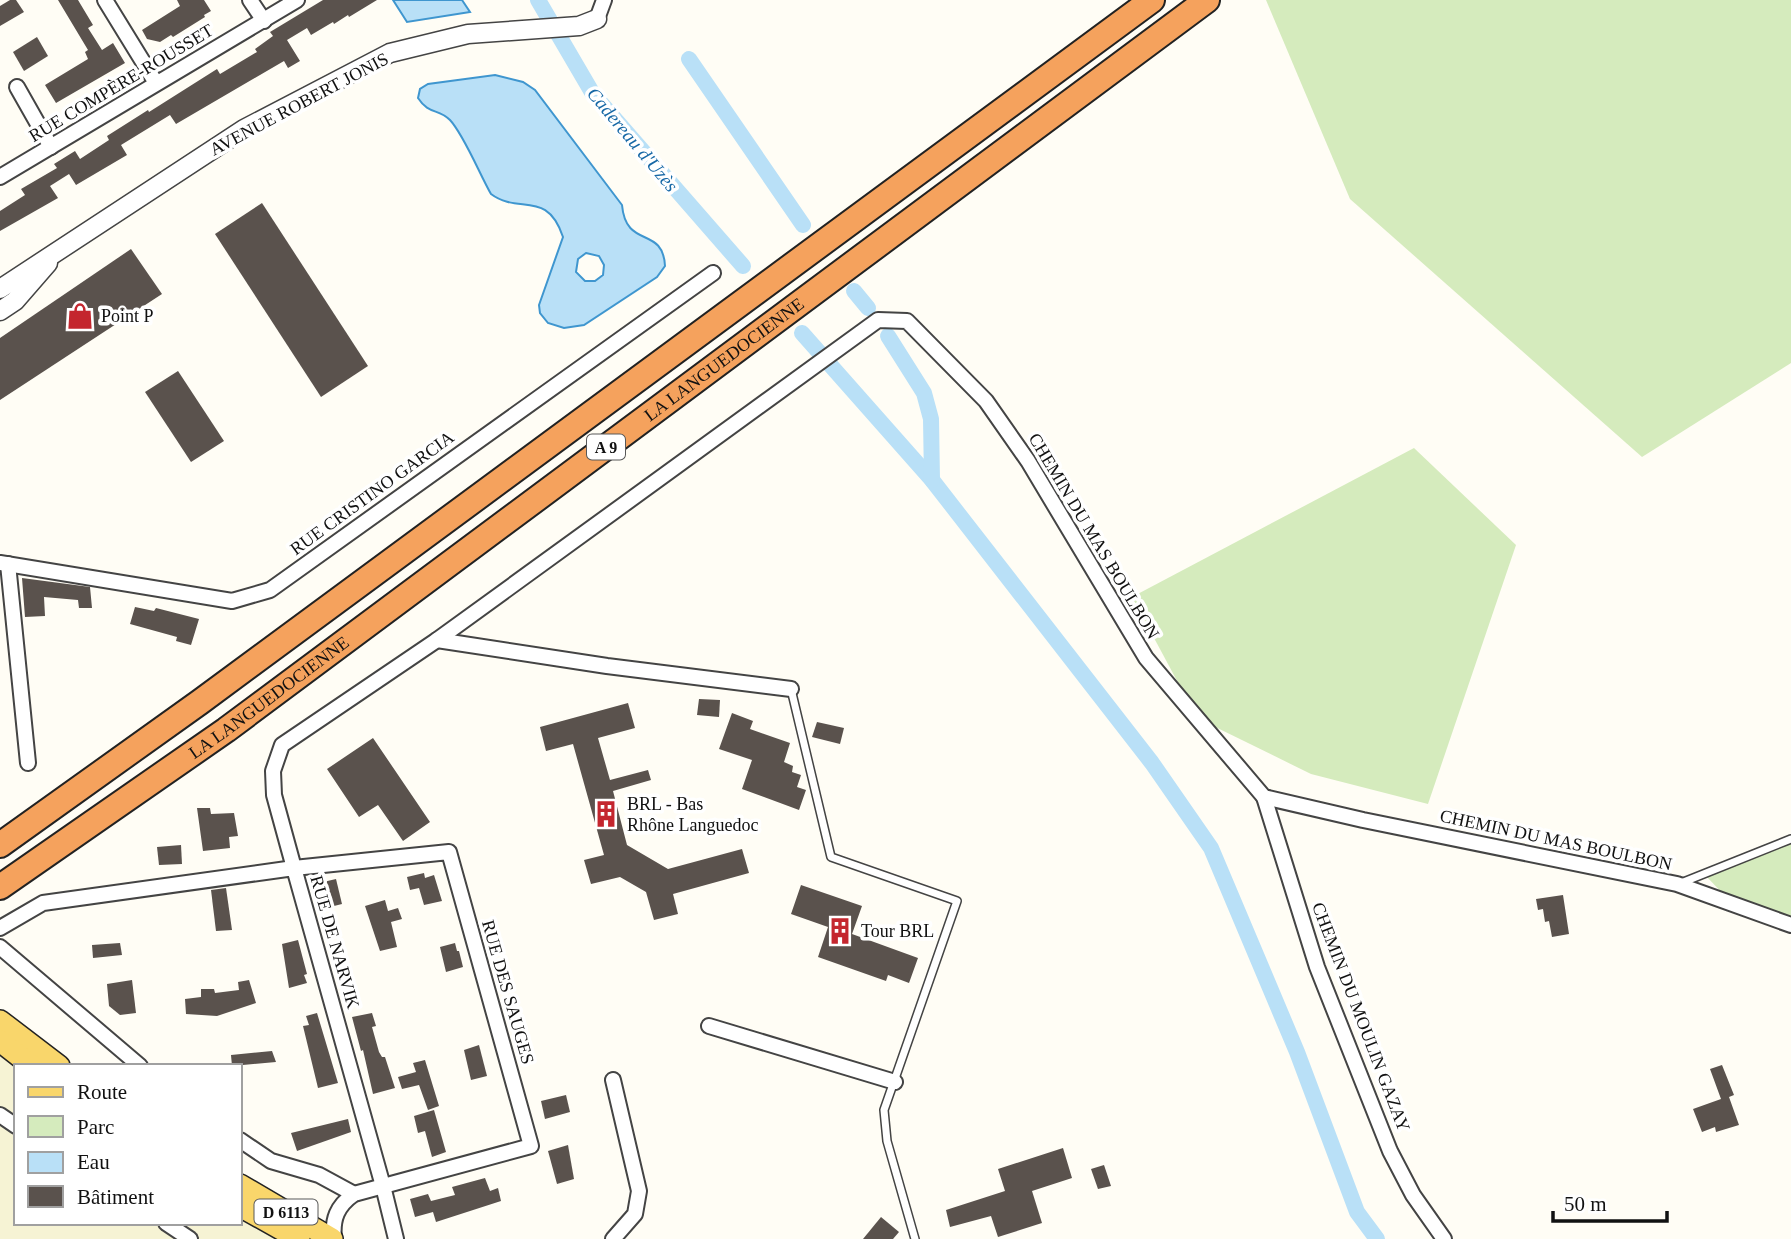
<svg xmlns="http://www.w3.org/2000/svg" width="1791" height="1239" viewBox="0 0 1791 1239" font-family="Georgia,serif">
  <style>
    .farmland { fill: #f6f3d4 }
    .green { fill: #d5ebbd }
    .water { fill: #b9e0f7; stroke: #3f96cf; stroke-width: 2; fill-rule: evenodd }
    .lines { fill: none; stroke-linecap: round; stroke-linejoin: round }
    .canal { stroke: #b9e0f7; stroke-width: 16 }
    .building { fill: #5a524d }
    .service-casing { stroke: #444; stroke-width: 10 }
    .minor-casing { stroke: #444; stroke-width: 18 }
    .tertiary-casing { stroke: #444; stroke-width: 21 }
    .primary-casing { stroke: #222; stroke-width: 24 }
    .motorway-casing { stroke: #222; stroke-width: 28 }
    .service { stroke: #fff; stroke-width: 7 }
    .minor { stroke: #fff; stroke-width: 14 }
    .tertiary { stroke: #fff; stroke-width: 18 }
    .primary { stroke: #f9d66b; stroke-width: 21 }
    .motorway { stroke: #f5a25d; stroke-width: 24 }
    .labels { text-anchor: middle; stroke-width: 7; stroke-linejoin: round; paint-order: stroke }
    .shield { fill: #fff; stroke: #585858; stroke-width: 2 }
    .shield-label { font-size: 16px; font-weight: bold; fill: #111 }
    .street-label { font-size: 18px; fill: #111; stroke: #fff }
    .poi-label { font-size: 18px; fill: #111; stroke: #fff; text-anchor: start }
    .water-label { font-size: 19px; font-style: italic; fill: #1768a6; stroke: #fff }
  </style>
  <rect width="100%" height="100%" fill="#fffdf5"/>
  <path class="farmland" d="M0,1055L16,1066V1223H240V1217L276,1239H0Z"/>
  <g class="green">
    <path d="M1266,0H1791V363L1642,457L1350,199Z"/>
    <path d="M1414,448L1516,545L1428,804L1311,774L1197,718L1132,597Z"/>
    <path d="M1791,843V918L1726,897L1706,876Z"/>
  </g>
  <g class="water">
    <path d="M393,0H462L470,12L407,22Z"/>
    <path d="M495,75L523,82L535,90L622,205C626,250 663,225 665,266L657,277L584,325L564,328L548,323L540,313L539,305L563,237C547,189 519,215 491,194C480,175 464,135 450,120C438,108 429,115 418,98L420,89L428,84ZM586,253L599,256L604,265L603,275L595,281H585L576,272L578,259Z"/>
  </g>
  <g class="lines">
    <g class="canal">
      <path d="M538,0L593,94L743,266"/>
      <path d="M689,59L803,225"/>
      <path d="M854,291L868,308"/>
      <path d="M802,333L932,480L1152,763L1211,848L1297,1052L1357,1212L1377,1239"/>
      <path d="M888,336L924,393L931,419L932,480"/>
    </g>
  </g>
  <g class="building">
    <path d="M10,0H16L24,12L0,26V6Z"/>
    <path d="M58,0H78L93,25L88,28L102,50L113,43L125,63L56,103L45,85L88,59L85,52L88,50Z"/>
    <path d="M177,0H204L211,11L204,15L205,17L173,37L171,35L160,42L147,39L142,30L180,6Z"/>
    <path d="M323,0H377L349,17L348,15L334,24L333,22L311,35L307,28L287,40L300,61L288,68L284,61L176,124L170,115L121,145L127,155L76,185L69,174L50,186L58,198L0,231V211L25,195L21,189L57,168L54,164L75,151L80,159L109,140L107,136L148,110L149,112L217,69L220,74L257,52L255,49L273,36L270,32Z"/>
    <path d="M37,37L48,56L24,71L13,52Z"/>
    <path d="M262,203L368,366L321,397L215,234Z"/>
    <path d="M131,249L162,294L0,400V338Z"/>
    <path d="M178,371L224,441L191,462L145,392Z"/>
    <path d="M22,578L90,587L92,608H79L78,600L44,597L45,616L25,617Z"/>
    <path d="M135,607L154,611L156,608L199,619L191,645L176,641L177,637L130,624Z"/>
    <path d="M699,699L720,700L719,717L697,715Z"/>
    <path d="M628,703L635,728L598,738L610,780L648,770L651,780L613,791L627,845L668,869L742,849L749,873L673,894L678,914L654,920L646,892L620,877L591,884L584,860L604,855L573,744L546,751L540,727Z"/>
    <path d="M732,713L753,721L750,729L790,743L784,762L793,766L792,772L801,775L797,787L806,790L799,810L742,789L752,760L719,749Z"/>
    <path d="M817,722L844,728L840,744L812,737Z"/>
    <path d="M373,738L430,822L403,841L378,805L359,817L327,769Z"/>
    <path d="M197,808H210L211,814L234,813L238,836L229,837L230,848L203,851Z"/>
    <path d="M181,845L182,864L159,865L157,847Z"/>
    <path d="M424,873L425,878L434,875L442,901L424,905L419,888L410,890L407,877Z"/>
    <path d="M336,879L342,904L326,908L319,883Z"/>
    <path d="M801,885L862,906L852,934L918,958L909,983L888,975L886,981L818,957L828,927L791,914Z"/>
    <path d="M226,888L232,930L216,931L211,890Z"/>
    <path d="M1563,895L1569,934L1552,937L1549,921L1545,922L1543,909L1538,910L1536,899Z"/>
    <path d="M385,900L388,911L398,908L402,919L391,922L397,947L380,951L365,906Z"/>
    <path d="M298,940L307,974L304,975L307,983L289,988L282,944Z"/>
    <path d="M120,943L122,955L93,958L92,945Z"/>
    <path d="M455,943L457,951H459L463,967L446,972L440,947Z"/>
    <path d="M132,980L136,1013L120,1015L109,1006L107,984Z"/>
    <path d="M249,980L256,1003L217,1016L186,1014L185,999L201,997V989H214L215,993L239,990L238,982Z"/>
    <path d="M317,1013L338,1083L318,1088L303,1026L309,1025L306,1016Z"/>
    <path d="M372,1013L376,1026L372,1027L379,1052L382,1057H385L395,1088L373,1094L363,1050L361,1051L352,1017Z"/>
    <path d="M479,1045L487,1076L471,1080L464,1050Z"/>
    <path d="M272,1051L276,1062L232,1066L231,1055Z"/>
    <path d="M425,1060L439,1106L428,1110L419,1085L402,1089L398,1077L416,1072L413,1063Z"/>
    <path d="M1722,1065L1734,1095L1729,1097L1739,1125L1716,1132L1715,1127L1702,1132L1693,1109L1721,1099L1710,1069Z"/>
    <path d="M566,1095L570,1112L545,1119L541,1101Z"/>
    <path d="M434,1110L446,1152L432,1157L425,1131L418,1133L414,1116Z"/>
    <path d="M348,1119L351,1132L297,1151L291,1133Z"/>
    <path d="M568,1145L574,1179L557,1184L548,1151Z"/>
    <path d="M1063,1148L1072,1178L1032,1191L1042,1223L998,1237L991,1216L950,1227L946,1210L1005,1191L998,1169Z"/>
    <path d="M1104,1165L1111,1186L1098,1189L1091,1169Z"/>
    <path d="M485,1178L490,1191L498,1188L501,1201L436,1222L433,1212L415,1217L410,1199L428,1194L431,1201L455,1195L452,1187Z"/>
    <path d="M881,1217L899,1232L893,1239H863Z"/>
  </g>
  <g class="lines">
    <defs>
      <g id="service">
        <path d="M791,689L831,857L957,901L884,1110L887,1141L915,1239"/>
        <path d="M1681,883L1791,839"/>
      </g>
      <g id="minor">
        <path d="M105,0L156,83"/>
        <path d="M250,0L264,21"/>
        <path d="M597,19L604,0"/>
        <path d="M17,87L51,147"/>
        <path d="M0,177L297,0"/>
        <path d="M0,563L232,601L270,590L713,273"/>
        <path d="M8,564L28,763"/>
        <path d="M437,640L607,666L791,689"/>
        <path d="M1264,797L1317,967L1390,1151L1413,1195L1444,1239"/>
        <path d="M0,928L43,903L294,868L383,1186L396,1239"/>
        <path d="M0,947L140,1066"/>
        <path d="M709,1026L895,1082"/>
        <path d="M613,1080L639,1191L635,1214L613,1239"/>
        <path d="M0,1115L16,1126"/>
        <path d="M240,1140L271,1161L319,1175L354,1194"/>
        <path d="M166,1223L190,1239"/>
        <path d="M334,1239C332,1219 337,1206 354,1194L531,1146L449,852L294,868L274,795L273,771L282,745L437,640L878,320L907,321L986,401L1028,461L1146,658L1264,797L1363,820L1677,884L1791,925"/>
      </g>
      <g id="tertiary">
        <path d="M0,289L244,129L390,53L468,34L579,26L597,19"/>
        <path d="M0,311L15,301L48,263"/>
      </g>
      <g id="primary">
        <path d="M0,1021L59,1066"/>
        <path d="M0,1041L32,1066"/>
        <path d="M240,1185L332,1239"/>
        <path d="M240,1206L299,1239"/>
      </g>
      <g id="motorway">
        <path d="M0,845L200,702L1152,0"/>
        <path id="s1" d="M0,887L226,730L1207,0"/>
      </g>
    </defs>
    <use href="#service" class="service-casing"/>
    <use href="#minor" class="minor-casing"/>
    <use href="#tertiary" class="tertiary-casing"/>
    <use href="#primary" class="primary-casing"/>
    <use href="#motorway" class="motorway-casing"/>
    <use href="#service" class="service"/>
    <use href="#minor" class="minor"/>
    <use href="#tertiary" class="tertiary"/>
    <use href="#primary" class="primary"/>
    <use href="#motorway" class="motorway"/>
  </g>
  <defs>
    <symbol id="shop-bare" viewBox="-9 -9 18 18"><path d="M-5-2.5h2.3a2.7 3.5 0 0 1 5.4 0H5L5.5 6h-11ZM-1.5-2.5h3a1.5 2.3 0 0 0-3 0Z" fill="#c4262e" stroke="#fff" stroke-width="2.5" paint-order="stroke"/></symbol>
    <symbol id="building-bare" viewBox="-9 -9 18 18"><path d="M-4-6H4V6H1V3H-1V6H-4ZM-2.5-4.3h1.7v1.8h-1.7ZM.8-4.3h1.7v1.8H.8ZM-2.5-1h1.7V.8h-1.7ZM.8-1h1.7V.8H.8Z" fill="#c4262e" stroke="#fff" stroke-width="2.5" paint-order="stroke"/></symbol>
  </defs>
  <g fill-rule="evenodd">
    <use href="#shop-bare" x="61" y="297" width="38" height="38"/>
    <use href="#building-bare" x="587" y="795" width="38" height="38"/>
    <use href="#building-bare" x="821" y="912" width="38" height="38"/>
  </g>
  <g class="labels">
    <g class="shield">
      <rect x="587" y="434.5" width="38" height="25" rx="5"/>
      <rect x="254.5" y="1199.5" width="63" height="25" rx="5"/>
    </g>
    <g class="shield-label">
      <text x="606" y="453">A 9</text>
      <text x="286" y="1218">D 6113</text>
    </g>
    <g class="street-label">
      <text transform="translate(121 83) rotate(-31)" y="6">RUE COMPÈRE-ROUSSET</text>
      <text transform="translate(299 104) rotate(-28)" y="6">AVENUE ROBERT JONIS</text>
      <text dy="6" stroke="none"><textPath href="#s1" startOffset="896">LA LANGUEDOCIENNE</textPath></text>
      <text transform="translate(372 493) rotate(-36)" y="6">RUE CRISTINO GARCIA</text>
      <text transform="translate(1094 536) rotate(59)" y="6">CHEMIN DU MAS BOULBON</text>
      <text dy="6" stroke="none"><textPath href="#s1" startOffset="329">LA LANGUEDOCIENNE</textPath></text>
      <text transform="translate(1556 840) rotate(12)" y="6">CHEMIN DU MAS BOULBON</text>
      <text transform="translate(335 942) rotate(74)" y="6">RUE DE NARVIK</text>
      <text transform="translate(508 992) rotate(74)" y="6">RUE DES SAUGES</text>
      <text transform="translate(1361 1017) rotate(69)" y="6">CHEMIN DU MOULIN GAZAY</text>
    </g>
    <g class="poi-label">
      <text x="101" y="322">Point P</text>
      <text x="627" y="810">BRL - Bas<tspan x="627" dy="21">Rhône Languedoc</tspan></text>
      <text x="861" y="937">Tour BRL</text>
    </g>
    <g class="water-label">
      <text transform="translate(633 139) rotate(50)" y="7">Cadereau d'Uzès</text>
    </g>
  </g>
  <rect x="14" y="1064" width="228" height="161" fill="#ffffff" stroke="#a0a0a0" stroke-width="2"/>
  <rect x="28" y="1087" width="35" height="10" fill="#f9d66b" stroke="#a0a0a0" stroke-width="2"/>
  <text x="77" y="1099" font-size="21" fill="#111111">Route</text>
  <rect x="28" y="1116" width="35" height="21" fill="#d5ebbd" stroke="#a0a0a0" stroke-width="2"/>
  <text x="77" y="1134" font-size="21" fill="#111111">Parc</text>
  <rect x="28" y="1152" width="35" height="21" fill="#b9e0f7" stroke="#a0a0a0" stroke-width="2"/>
  <text x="77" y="1169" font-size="21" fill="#111111">Eau</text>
  <rect x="28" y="1186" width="35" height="21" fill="#5a524d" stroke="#a0a0a0" stroke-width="2"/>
  <text x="77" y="1204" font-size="21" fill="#111111">Bâtiment</text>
  <path d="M1553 1211v10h114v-10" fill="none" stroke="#111111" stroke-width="3.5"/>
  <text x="1564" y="1211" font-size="21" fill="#111111" stroke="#ffffff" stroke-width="5" paint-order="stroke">50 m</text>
</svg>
